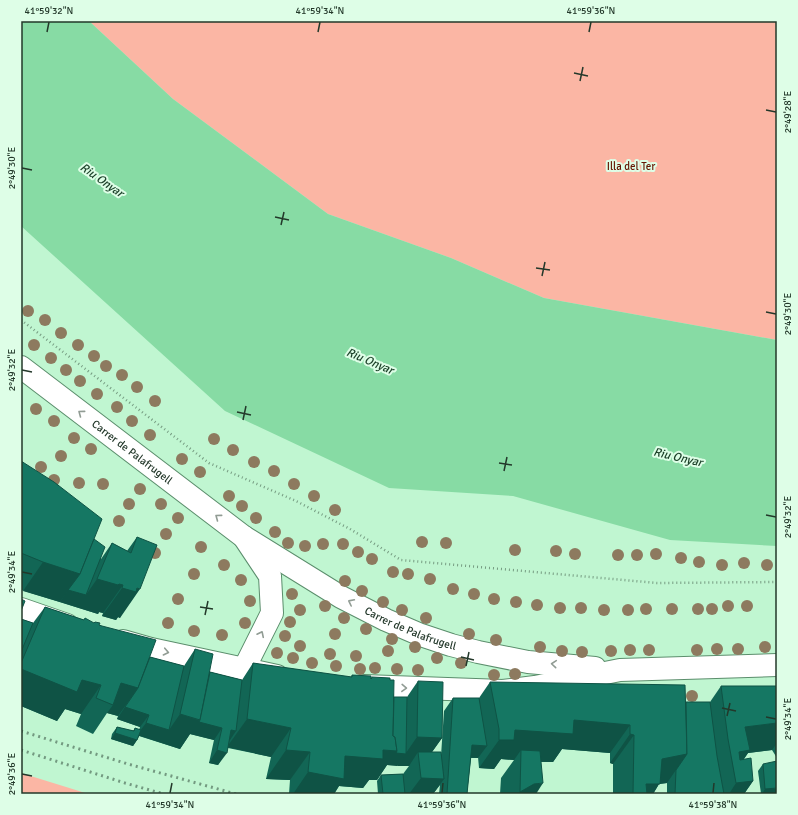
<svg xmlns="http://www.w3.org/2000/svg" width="798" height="815" viewBox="0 0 798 815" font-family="Signika,sans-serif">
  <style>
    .green { fill: #fbb6a4 }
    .water { fill: #87dba4 }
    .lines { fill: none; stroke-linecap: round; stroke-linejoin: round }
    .minor-casing { stroke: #5b8e6c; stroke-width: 24 }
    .tertiary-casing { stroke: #5b8e6c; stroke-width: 24 }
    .path { stroke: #769c82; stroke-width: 2.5; stroke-dasharray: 1 3; stroke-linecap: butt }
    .minor { stroke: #fff; stroke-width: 22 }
    .tertiary { stroke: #fff; stroke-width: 22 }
    .rail { stroke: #739980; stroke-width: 3; stroke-dasharray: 2 4; stroke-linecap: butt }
    .tree { fill: #8d7a5f }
    .wall { fill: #126655 }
    .shaded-wall { fill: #0f5345 }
    .building { fill: #157763; stroke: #0f5345 }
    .oneway { stroke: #919c94 }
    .ticks { fill: none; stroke: #23382a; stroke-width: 1.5 }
    .labels { text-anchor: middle; stroke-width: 4; stroke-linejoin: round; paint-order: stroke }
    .park-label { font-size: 11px; fill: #641502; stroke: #defee7 }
    .street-label { font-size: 11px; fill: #23382a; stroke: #defee7 }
    .water-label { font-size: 12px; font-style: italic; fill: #1b3f28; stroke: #defee7 }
    .neatline { fill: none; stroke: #23382a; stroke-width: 1.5 }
    .ticks-label { font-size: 10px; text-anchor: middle; fill: #23382a }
  </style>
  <rect width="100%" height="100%" fill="#c0f6d1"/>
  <g class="green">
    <path d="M89,21H777V340L544,298L451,258L328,214L173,99Z"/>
    <path d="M21,773L79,791L88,794H21Z"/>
  </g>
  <path class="water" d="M21,21H89L173,99L328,214L451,258L544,298L777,340V546L670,540L513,496L389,488L225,411L21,226Z"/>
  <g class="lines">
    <defs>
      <path id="minor" d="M244,537L270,576L272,613L244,669"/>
      <g id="tertiary">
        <path id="s1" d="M21,367L244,537L341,597L386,620L421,635L451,645L478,652L528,662L595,668"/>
        <path d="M21,609L67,625"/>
        <path d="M123,641L151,649L277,676"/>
        <path d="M364,686L503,691L535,687L620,670L777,665"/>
      </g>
    </defs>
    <use href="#minor" class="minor-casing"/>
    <use href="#tertiary" class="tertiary-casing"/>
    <path class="path" d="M21,320L209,463L296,501L350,529L401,560L657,583L777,582"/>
    <use href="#minor" class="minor"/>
    <use href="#tertiary" class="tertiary"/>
    <g class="rail">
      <path d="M21,731L128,764L236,794"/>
      <path d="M21,750L125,783L164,794"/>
    </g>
  </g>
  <g class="tree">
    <circle cx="28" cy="311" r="6"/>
    <circle cx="45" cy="320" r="6"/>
    <circle cx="61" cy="333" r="6"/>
    <circle cx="34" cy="345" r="6"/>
    <circle cx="78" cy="345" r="6"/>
    <circle cx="94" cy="356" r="6"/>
    <circle cx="51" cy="358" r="6"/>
    <circle cx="106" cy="366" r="6"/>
    <circle cx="66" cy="370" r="6"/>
    <circle cx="122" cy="375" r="6"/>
    <circle cx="80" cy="381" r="6"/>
    <circle cx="137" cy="387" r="6"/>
    <circle cx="97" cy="394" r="6"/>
    <circle cx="155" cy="401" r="6"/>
    <circle cx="117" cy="407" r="6"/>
    <circle cx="36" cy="409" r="6"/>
    <circle cx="54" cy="421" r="6"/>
    <circle cx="132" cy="421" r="6"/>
    <circle cx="150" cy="435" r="6"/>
    <circle cx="74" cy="438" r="6"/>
    <circle cx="214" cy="439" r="6"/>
    <circle cx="91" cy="449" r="6"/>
    <circle cx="233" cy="450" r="6"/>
    <circle cx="61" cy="456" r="6"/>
    <circle cx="182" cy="459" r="6"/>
    <circle cx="254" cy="462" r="6"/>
    <circle cx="41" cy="467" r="6"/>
    <circle cx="274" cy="471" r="6"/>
    <circle cx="200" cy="472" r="6"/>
    <circle cx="54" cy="480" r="6"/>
    <circle cx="79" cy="483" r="6"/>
    <circle cx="103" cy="484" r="6"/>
    <circle cx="294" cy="484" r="6"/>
    <circle cx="140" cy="489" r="6"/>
    <circle cx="229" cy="496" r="6"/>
    <circle cx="314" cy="496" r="6"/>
    <circle cx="129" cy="504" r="6"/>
    <circle cx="161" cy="504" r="6"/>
    <circle cx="242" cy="506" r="6"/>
    <circle cx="335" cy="510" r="6"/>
    <circle cx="178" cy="518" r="6"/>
    <circle cx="256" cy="518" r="6"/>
    <circle cx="119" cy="521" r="6"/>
    <circle cx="275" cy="532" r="6"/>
    <circle cx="166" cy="534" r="6"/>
    <circle cx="422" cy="542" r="6"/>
    <circle cx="288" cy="543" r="6"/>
    <circle cx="446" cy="543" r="6"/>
    <circle cx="323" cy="544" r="6"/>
    <circle cx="343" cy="544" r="6"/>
    <circle cx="305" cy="546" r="6"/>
    <circle cx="201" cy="547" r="6"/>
    <circle cx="515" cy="550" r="6"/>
    <circle cx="556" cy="551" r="6"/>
    <circle cx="358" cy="552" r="6"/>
    <circle cx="155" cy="553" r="6"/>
    <circle cx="575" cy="554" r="6"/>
    <circle cx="656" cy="554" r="6"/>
    <circle cx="618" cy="555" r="6"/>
    <circle cx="637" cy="555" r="6"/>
    <circle cx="681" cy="558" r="6"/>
    <circle cx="372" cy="559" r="6"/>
    <circle cx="699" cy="562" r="6"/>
    <circle cx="744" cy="563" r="6"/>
    <circle cx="224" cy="565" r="6"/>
    <circle cx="722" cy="565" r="6"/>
    <circle cx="767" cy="565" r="6"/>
    <circle cx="393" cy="572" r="6"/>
    <circle cx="194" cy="574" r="6"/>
    <circle cx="408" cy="574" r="6"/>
    <circle cx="430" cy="579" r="6"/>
    <circle cx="241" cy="580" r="6"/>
    <circle cx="345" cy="581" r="6"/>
    <circle cx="453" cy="589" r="6"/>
    <circle cx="362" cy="591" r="6"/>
    <circle cx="292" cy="594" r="6"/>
    <circle cx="474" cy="594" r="6"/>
    <circle cx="178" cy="599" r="6"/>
    <circle cx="494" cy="599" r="6"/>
    <circle cx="250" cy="601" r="6"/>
    <circle cx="383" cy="602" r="6"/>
    <circle cx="516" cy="602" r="6"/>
    <circle cx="537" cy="605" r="6"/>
    <circle cx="325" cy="606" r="6"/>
    <circle cx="728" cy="606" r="6"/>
    <circle cx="747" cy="606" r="6"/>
    <circle cx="560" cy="608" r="6"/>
    <circle cx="581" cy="608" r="6"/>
    <circle cx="646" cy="609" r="6"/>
    <circle cx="672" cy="609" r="6"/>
    <circle cx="698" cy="609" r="6"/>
    <circle cx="712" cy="609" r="6"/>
    <circle cx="300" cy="610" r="6"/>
    <circle cx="402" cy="610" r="6"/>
    <circle cx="604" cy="610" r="6"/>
    <circle cx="628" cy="610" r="6"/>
    <circle cx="344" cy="618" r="6"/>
    <circle cx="426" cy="618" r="6"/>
    <circle cx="290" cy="622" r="6"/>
    <circle cx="168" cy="623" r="6"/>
    <circle cx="245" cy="623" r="6"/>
    <circle cx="366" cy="629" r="6"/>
    <circle cx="194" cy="631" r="6"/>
    <circle cx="335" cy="634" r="6"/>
    <circle cx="469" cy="634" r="6"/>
    <circle cx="222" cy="635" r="6"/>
    <circle cx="285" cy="636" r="6"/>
    <circle cx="392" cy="639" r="6"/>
    <circle cx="496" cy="640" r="6"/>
    <circle cx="300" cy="646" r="6"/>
    <circle cx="415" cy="647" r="6"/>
    <circle cx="540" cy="647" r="6"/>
    <circle cx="765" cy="647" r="6"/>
    <circle cx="717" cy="649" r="6"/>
    <circle cx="738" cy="649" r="6"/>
    <circle cx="630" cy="650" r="6"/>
    <circle cx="649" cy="650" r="6"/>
    <circle cx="697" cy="650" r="6"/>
    <circle cx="388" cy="651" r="6"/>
    <circle cx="562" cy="651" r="6"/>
    <circle cx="611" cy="651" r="6"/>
    <circle cx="582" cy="652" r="6"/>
    <circle cx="277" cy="653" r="6"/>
    <circle cx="330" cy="654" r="6"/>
    <circle cx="356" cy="656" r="6"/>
    <circle cx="293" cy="658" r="6"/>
    <circle cx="437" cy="658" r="6"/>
    <circle cx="312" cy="663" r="6"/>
    <circle cx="461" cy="663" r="6"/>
    <circle cx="336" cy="666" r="6"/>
    <circle cx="375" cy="668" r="6"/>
    <circle cx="360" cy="669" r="6"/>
    <circle cx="397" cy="669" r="6"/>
    <circle cx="418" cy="670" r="6"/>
    <circle cx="515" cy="674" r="6"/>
    <circle cx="494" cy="675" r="6"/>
    <circle cx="692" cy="696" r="6"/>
  </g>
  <g class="wall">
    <path d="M21,461L94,539L101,559L112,543L127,551L137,537L120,618L118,617L116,620L102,616L103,613L99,612L98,614L21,590Z"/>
    <path d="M45,607L99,625L150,657L184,666L195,649L210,672L242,680L253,663L351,677L352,675L371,678L390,680L394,697H407L418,681L442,738L432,752L441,756L444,711L453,698H479L490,682L686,702H710L721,686H777V758L772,750L748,753L744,759L753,781L744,794H667V783L659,784L653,794H613V764L610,763V753L562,749L553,762H541L536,794H500L501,778L514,760L501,759L494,769L479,768L478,757V758H471L467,794H439L440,785L433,794H378L377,781L381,775L403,774L409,766L387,765L377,780H369L363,788L339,786L334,794H289L290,780L266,779L271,757L228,748L218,765L209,763L214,740L190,734L180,749L139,736L137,740L133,746L111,739L112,734L117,727L133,731L135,728L139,730L140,727L117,719L118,716L107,713L93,734L76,726L81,714L65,709L57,721L21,706V619L33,623Z"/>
    <path d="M763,764L777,794H761L758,771Z"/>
  </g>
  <g class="shaded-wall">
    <path d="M43,562L80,574L60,602L23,591Z"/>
    <path d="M97,579L123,585L103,613L99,612L98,614L60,602L68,590L86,595Z"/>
    <path d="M122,588H137L140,589L120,618L118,617L116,620L102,616Z"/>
    <path d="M21,669L82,680L101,685L81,714L65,709L57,721L21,706Z"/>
    <path d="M121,683L138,688L118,716L107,713L113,705Z"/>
    <path d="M125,707L149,715L140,727L117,719Z"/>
    <path d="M180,714L222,728L214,740L190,734L180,749L137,735L146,723L169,730Z"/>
    <path d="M247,719L291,728L271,757L227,747Z"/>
    <path d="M574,720L630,725L610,753L562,749L553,762L521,761V750L514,760L501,759L494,769L479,768L499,740L515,730Z"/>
    <path d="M777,723V743L772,750L748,753L734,773L732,761L745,727Z"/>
    <path d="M231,730L236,731L228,743Z"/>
    <path d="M115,733L137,740L133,746L111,739Z"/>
    <path d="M630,734L634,735L613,764L610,763Z"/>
    <path d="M417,737L442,738L422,766L418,752L409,766H397Z"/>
    <path d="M472,745L487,746L478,758L463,757Z"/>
    <path d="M217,750L227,753L218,765L209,763Z"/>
    <path d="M286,750L310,752L290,780L266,779Z"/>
    <path d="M383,750L397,751L406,754L397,766L387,765L377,780H369L363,788L339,786L334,794H293L308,772L345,756Z"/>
    <path d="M687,754L667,783L659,784L653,794H639L662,759Z"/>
    <path d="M421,778L444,779L433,794H409Z"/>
    <path d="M753,781L744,794H729L736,783Z"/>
    <path d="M543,783L536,794H518L520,792L534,784Z"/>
    <path d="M777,788V794H762L765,789Z"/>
  </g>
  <g class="building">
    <path d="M21,461L54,482L102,519L80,574L43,562L21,553Z"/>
    <path d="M137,537L157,545L140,589L137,588L136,592L122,588L123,585L119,584L118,585L97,579L112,543L131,553Z"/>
    <path d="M94,539L105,547L86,595L68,590L80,574Z"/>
    <path d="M21,599L25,601L21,611Z"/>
    <path d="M45,607L84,620L85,618L94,623L95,622L100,623L99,625L102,626L156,640L138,688L121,683L113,705L96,698L101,685L82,680L77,692L21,669V663Z"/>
    <path d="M21,619L33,623L21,652Z"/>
    <path d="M195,649L213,654L200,720L180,714Z"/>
    <path d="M150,657L184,666L169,730L146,723L149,715L125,707L138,688Z"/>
    <path d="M253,663L352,677V675L371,676V679L372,677L390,678V680H394L393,736L395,737L397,751L383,750V759L345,756L344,779L308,772L310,752L286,750L291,728L247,719Z"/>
    <path d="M210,672L242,680L236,731L231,730L227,753L217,750L222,728L199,722L200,720Z"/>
    <path d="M418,681L443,682L442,738L417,737Z"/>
    <path d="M490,682L685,685L687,754L662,759L660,784H646L647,794H633L634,735L630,734V725L574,720L573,734L515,730L514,740H499V729Z"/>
    <path d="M721,686H777V723L745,727L750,750L739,752L740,760L751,758L753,781L736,783L728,739Z"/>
    <path d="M394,697H407L406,754L396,753L397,751L395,737L393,736Z"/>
    <path d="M453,698H479L487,746L472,745L468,784L467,794H447Z"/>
    <path d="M686,702H710L717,756L724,794H675L676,770L687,754Z"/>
    <path d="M117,727L134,731L135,728L141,730L137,740L115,733Z"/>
    <path d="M521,750L540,751L543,783L534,784L520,792Z"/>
    <path d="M418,752H441L444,779L421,778Z"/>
    <path d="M777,761V788L765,789L763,764Z"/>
    <path d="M403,774L405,794H383L381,775Z"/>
  </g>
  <defs><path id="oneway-chevron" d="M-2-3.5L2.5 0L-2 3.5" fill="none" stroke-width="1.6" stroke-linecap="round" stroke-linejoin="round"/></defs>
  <g class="oneway">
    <use href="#oneway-chevron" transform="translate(81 413) rotate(-143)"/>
    <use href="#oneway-chevron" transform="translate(218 517) rotate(-143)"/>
    <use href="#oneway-chevron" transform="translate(351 602) rotate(-153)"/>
    <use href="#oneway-chevron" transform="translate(261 634) rotate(-64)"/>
    <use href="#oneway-chevron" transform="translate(166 652) rotate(12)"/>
    <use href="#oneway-chevron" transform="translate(554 664) rotate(-175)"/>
    <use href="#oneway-chevron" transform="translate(404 688) rotate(2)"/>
  </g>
  <path class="ticks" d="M47,32L49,22M318,32L320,22M589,32L591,22M574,73L588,76M580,81L583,67M766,110L776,112M22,168L32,170M275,217L289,220M281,225L284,212M536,268L550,270M542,276L545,262M766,312L776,314M22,370L32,372M237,412L251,415M243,420L246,406M499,463L512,465M504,471L507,457M766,515L776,517M22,572L32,574M200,607L213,609M205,615L208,601M461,657L474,660M466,666L469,652M722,708L736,711M727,716L730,703M766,717L776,719M22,774L32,776M170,793L172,783M442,793L443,783M713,793L714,783"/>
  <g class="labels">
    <g class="park-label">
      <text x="631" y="170">Illa del Ter</text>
    </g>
    <g class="street-label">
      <text dy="4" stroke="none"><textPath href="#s1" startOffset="140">Carrer de Palafrugell</textPath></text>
      <text dy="4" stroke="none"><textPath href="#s1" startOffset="471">Carrer de Palafrugell</textPath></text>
    </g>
    <g class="water-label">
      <text transform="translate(102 180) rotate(35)" y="4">Riu Onyar</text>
      <text transform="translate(370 361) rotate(23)" y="4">Riu Onyar</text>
      <text transform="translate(678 457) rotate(13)" y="4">Riu Onyar</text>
    </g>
  </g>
  <rect width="798" height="815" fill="none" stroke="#defee7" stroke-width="44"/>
  <rect x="22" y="22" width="754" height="771" class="neatline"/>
  <g class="ticks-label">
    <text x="49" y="14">41°59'32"N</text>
    <text x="320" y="14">41°59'34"N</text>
    <text x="591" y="14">41°59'36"N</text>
    <text transform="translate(787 112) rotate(-90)" y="4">2°49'28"E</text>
    <text transform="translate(11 168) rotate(-90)" y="4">2°49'30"E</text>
    <text transform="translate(787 314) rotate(-90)" y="4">2°49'30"E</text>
    <text transform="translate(11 370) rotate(-90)" y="4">2°49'32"E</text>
    <text transform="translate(787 517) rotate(-90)" y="4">2°49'32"E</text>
    <text transform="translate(11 572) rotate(-90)" y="4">2°49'34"E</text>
    <text transform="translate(787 719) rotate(-90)" y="4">2°49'34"E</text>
    <text transform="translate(11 774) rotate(-90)" y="4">2°49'36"E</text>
    <text x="170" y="808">41°59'34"N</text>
    <text x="442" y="808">41°59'36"N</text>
    <text x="713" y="808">41°59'38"N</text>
  </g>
</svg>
